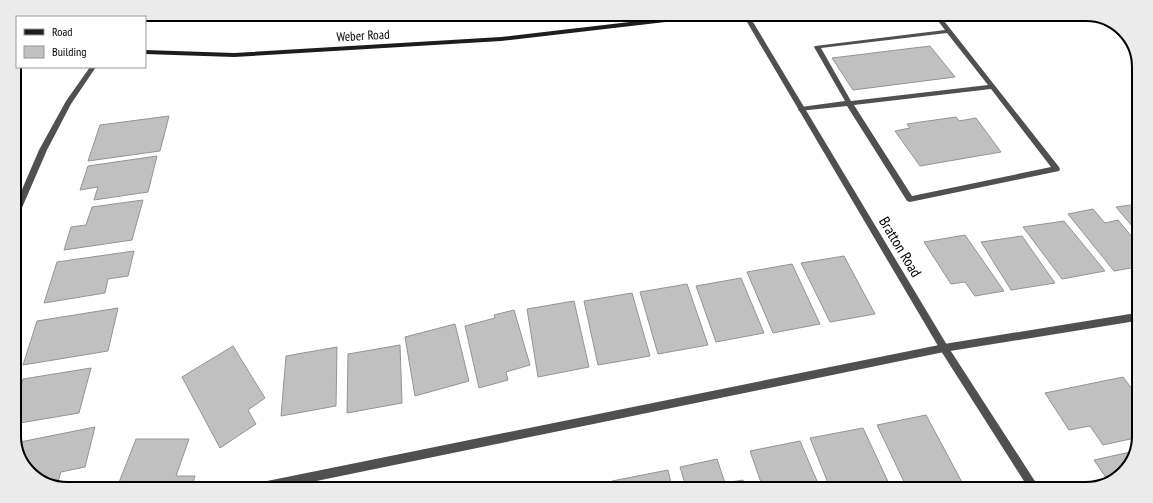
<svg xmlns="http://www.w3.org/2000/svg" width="1153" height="503" viewBox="0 0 1153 503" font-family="'PT Sans Narrow',sans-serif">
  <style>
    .building { fill: #c0c0c0; stroke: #949494 }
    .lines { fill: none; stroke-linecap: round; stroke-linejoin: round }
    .service { fill: #505050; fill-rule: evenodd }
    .minor { fill: #505050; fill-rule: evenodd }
    .tertiary { fill: #505050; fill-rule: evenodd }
    .secondary { fill: #1d1d1d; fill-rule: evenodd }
    .labels { text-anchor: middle; stroke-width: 4; stroke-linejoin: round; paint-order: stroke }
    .far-street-label { font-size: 13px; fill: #000; stroke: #fff }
    .street-label { font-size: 15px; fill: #000; stroke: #fff }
    .rim { fill: none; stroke: #000; stroke-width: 2 }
  </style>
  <rect width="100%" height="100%" fill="#fff"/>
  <g class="building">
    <path d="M930,46L955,77L853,90L832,58Z"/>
    <path d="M169,116L160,151L88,161L100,125Z"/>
    <path d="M956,117L959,121L976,118L1001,152L920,166L895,131L910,128L907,124Z"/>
    <path d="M157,156L148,192L94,200L98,187L80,190L88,166Z"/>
    <path d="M143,200L132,240L64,250L71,227L86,225L92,207Z"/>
    <path d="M1138,204L1137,232L1116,207Z"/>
    <path d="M1093,209L1105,223L1118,220L1137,243V267L1114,271L1068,214Z"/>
    <path d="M1064,221L1105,271L1062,279L1023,227Z"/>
    <path d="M965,235L1004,291L975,296L965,282L951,284L924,242Z"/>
    <path d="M1022,236L1055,283L1011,290L981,242Z"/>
    <path d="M134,251L128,276L108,279L105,293L44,303L57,262Z"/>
    <path d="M844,256L875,314L830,322L801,263Z"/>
    <path d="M792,264L820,324L773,333L747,272Z"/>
    <path d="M741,278L764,333L716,342L696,286Z"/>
    <path d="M687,284L708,345L658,354L640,292Z"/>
    <path d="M632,293L650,356L598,365L584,301Z"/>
    <path d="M574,301L589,367L538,377L527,309Z"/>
    <path d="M118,308L108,351L23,365L37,321Z"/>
    <path d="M514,310L530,365L506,372L508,380L479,388L465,326L495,318L494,315Z"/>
    <path d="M455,324L469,381L415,396L405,337Z"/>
    <path d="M400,345L402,403L347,413L348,354Z"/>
    <path d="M233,346L265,398L248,410L256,424L220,448L182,377Z"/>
    <path d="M337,347L336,406L281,416L286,356Z"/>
    <path d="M91,368L79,413L14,424V406L23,379Z"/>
    <path d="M1123,377L1136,394L1135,438L1103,445L1090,426L1069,430L1045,393Z"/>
    <path d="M926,415L964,486L955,488H907L877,425Z"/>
    <path d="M95,427L85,467L61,472L57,485H47L25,468L15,443Z"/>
    <path d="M863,428L891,488H830L810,438Z"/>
    <path d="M136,439H189L176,476H195L192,486L118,485Z"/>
    <path d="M800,441L820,488H763L750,451Z"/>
    <path d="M1135,451V456L1116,480L1109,482L1094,460Z"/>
    <path d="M717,459L725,483L743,480L746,488L686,487L680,467Z"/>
    <path d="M668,470L672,487H613L612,481Z"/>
  </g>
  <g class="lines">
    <path class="service" d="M935,17H941L1059,167L1060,169L1059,171L910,202L907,201L847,106L799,111L798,109L801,107L845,101L814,47L815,46L945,30ZM947,33L988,85L851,101L821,48ZM991,89L1051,167L912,196L854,105Z"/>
    <g class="minor">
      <path d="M90,67H96L71,104L47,150L18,217L14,220V208L39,150L66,101Z"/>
      <path d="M1136,313V321L944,352L292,486H262L263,482L267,481L944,344Z"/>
    </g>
    <path class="tertiary" d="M744,17H750L947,345L1040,489H1029L941,351Z"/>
    <path class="secondary" d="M681,16H703L700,18L501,41L234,57L145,54V50L234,53L501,37Z"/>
  </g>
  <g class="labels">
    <g class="far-street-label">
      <text transform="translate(363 35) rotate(-3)" y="5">Weber Road</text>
    </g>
    <g class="street-label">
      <text transform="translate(900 247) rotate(59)" y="5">Bratton Road</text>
    </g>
  </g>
  <path d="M0 0H1153V503H0ZM67 21H1086A46 46 0 0 1 1132 67V436A46 46 0 0 1 1086 482H67A46 46 0 0 1 21 436V67A46 46 0 0 1 67 21Z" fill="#ebebeb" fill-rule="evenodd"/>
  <path class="rim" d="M67 21H1086A46 46 0 0 1 1132 67V436A46 46 0 0 1 1086 482H67A46 46 0 0 1 21 436V67A46 46 0 0 1 67 21Z"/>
  <rect x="16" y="16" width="130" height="52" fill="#ffffff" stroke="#999999"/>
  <rect x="24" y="29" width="20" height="6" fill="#1d1d1d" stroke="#999999"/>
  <text x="52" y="36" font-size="12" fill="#000000">Road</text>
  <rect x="24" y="46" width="20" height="12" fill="#c0c0c0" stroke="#999999"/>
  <text x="52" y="56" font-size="12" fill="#000000">Building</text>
</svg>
